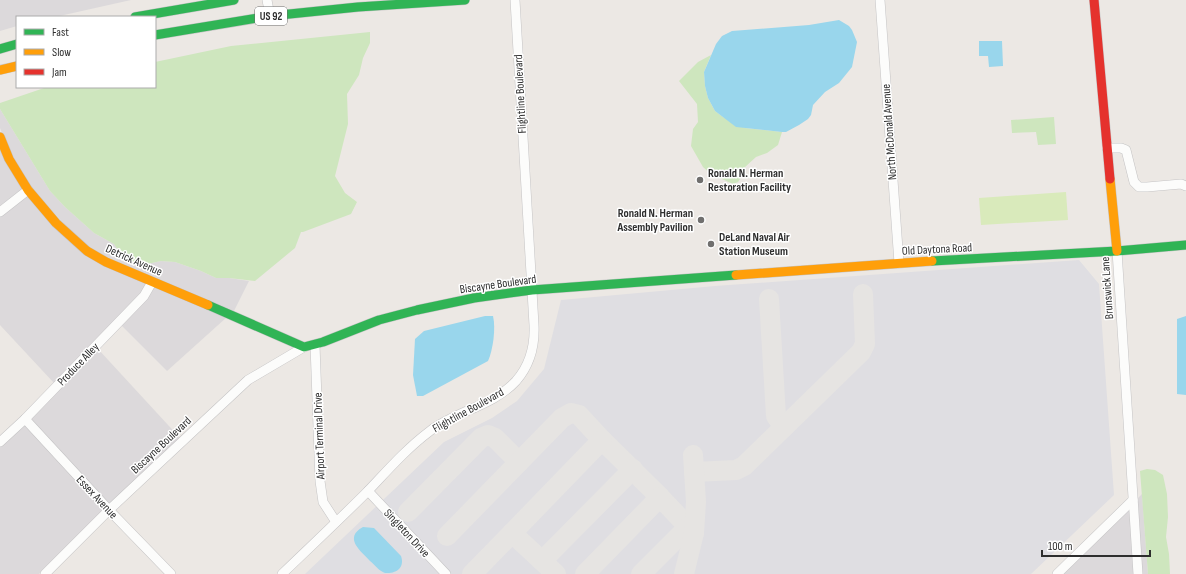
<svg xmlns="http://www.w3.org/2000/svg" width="1186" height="574" viewBox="0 0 1186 574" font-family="'Sofia Sans Condensed',sans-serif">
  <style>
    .industrial { fill: #dcd9db }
    .airport { fill: #dfdee2 }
    .green { fill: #cee6be }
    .pitch { fill: #d9eabb }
    .water { fill: #99d6ec }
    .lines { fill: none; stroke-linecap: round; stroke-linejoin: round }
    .taxiway { stroke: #e6e4e2; stroke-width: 20 }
    .street-casing { stroke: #c5c4c5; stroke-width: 10 }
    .fast-casing { stroke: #c5c4c5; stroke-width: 10 }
    .slow-casing { stroke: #c5c4c5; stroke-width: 10 }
    .jam-casing { stroke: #c5c4c5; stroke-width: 10 }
    .street { stroke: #fcfcfb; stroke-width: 9 }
    .fast { stroke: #30b455; stroke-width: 9 }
    .slow { stroke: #ff9f0a; stroke-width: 9 }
    .jam { stroke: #e5322d; stroke-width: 9 }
    .poi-dot { fill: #706f6e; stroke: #fff; stroke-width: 1.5 }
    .labels { text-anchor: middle; stroke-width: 3; stroke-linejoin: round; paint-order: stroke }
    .shield { fill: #fff; stroke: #6d6d6d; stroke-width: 1 }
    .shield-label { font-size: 11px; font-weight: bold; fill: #2e2e2e }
    .street-label { font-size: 12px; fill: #2e2e2e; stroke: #fff }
    .poi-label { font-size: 12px; font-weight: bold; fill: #2e2e2e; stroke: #fff; text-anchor: start }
  </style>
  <rect width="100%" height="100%" fill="#ece8e4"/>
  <g class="industrial">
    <path d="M0,0H131L55,17H17V26L0,31Z"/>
    <path d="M0,109L50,191L65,207L94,233L114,244L124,259L138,266L161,261L175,262L201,271L216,278H229L249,281L234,311L107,258L79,240L31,188L12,157L0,128Z"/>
    <path d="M0,147L23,189L0,207Z"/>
    <path d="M27,196L54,227L146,284L141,294L54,383L0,325V217Z"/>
    <path d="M153,287L227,317L167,371L121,325Z"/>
    <path d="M98,349L180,438L109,505L30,419Z"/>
    <path d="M25,424L104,510L39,574H0V447Z"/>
    <path d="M1142,494L1148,574H1142L1137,502L1138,500L1137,499Z"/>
    <path d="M1130,509L1135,574H1063Z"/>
  </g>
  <path class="airport" d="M1079,260L1099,284L1114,495L1031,574H305L444,442L492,418L517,401L544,369L561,300L715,286Z"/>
  <g class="green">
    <path d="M370,32V43L363,58L359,75L347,94L348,124L335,176L345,193L357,202L351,214L303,232H301L295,248L255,281L229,278H216L201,271L175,262L161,261L138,266L124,259L114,244L94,233L65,207L50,191L0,109V103L47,87H155V62L231,46Z"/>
    <path d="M711,55L704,72L705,86L708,98L715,111L723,117L745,128L782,132L778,145L767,153L756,157L744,168L742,176L738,182L733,184L722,179L713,176L703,167L691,146L693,129L698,122L697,104L679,81L698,62Z"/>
    <path d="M1054,117L1056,144L1038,145L1036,132L1012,133L1011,120Z"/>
    <path d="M1147,469L1155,470L1163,475L1167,494L1168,517L1166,537L1169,554L1170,574H1148L1140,471Z"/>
  </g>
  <path class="pitch" d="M1066,192L1068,220L981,225L979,198Z"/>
  <g class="water">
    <path d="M839,20L849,26L852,30L857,42L852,67L839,83L825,92L813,105L811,115L808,119L799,125L786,132H782L736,127L715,111L708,98L705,86L704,72L716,44L722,36L732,31L809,25Z"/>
    <path d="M979,41H1002L1003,66L989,67L988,56H979Z"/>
    <path d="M485,316H493C496,328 493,350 488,361L423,396H417L413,375L415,339L424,331Z"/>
    <path d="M1186,316V395L1177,394V319Z"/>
    <path d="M363,527L374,528L401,556C405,567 397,574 385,573C379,571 375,565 370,561C361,551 343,538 363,527Z"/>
  </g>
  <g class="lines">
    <g class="taxiway">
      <path d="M769,299L776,416L784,427"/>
      <path d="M694,472L736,470L744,466L861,352L865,344L863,294"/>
      <path d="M408,512L481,438L488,435L495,438L519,462"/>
      <path d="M512,533L556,574"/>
      <path d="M447,536L562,418L571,413L579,415L602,440L660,497L694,533"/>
      <path d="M542,561L633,469"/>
      <path d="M472,574L512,533L602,440"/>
      <path d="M585,574L660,497"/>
      <path d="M641,574L688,527"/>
      <path d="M684,574L694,533L696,502L693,455"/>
    </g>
    <defs>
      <g id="street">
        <path d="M267,0L270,16"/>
        <path d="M880,0L899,263"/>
        <path d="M1107,148H1121L1126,150L1134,182L1139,187H1147L1181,184L1186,186"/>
        <path d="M0,212L28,190"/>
        <path d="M1117,251L1138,574"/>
        <path d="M315,345L320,481L323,502L336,522"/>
        <path d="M25,419L109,510L171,574"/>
        <path d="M0,442L25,419L144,296L152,282"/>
        <path d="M368,491L446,574"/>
        <path d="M45,574L109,510L248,380L304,347"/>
        <path d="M282,574C310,547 339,520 367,492C387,471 406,449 430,431C456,411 493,406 516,381C530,365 535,346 534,325L515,0"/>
        <path d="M1057,574L1133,500"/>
      </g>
      <g id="fast">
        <path d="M135,17L234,0"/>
        <path d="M155,35L270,16L358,7L465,0"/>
        <path d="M0,49L17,44"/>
        <path d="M932,261L1117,251L1186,245"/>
        <path d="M208,305L304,347L323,342L379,320L417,310L474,298L532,290L736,275"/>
      </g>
      <g id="slow">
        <path d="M0,70L17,66"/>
        <path d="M0,137L9,159L28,190L56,223L87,251L106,262L208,305"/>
        <path d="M1110,179L1117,251"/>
        <path d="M736,275L932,261"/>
      </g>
      <path id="jam" d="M1094,0L1110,179"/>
    </defs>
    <use href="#street" class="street-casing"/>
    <use href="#fast" class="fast-casing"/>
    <use href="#slow" class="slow-casing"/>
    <use href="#jam" class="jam-casing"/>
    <use href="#street" class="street"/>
    <use href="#fast" class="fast"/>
    <use href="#slow" class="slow"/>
    <use href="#jam" class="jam"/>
  </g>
  <g class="poi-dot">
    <circle cx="700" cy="180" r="4"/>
    <circle cx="701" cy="220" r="4"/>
    <circle cx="711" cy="244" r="4"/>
  </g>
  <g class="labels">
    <rect class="shield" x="255" y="7" width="32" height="18" rx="3"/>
    <g class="shield-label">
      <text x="271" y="20">US 92</text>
    </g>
    <g class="street-label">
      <text transform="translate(520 94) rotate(-93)" y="4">Flightline Boulevard</text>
      <text transform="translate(889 132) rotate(-94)" y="4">North McDonald Avenue</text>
      <text transform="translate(937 249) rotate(-3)" y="4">Old Daytona Road</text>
      <text transform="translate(134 260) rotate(24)" y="4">Detrick Avenue</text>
      <text transform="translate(498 284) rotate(-8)" y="4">Biscayne Boulevard</text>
      <text transform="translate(1107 288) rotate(-94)" y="4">Brunswick Lane</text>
      <text transform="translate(78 364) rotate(-46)" y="4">Produce Alley</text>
      <text transform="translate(468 410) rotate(-29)" y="4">Flightline Boulevard</text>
      <text transform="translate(319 436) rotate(-92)" y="4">Airport Terminal Drive</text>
      <text transform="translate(161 445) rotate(-43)" y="4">Biscayne Boulevard</text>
      <text transform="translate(97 497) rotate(47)" y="4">Essex Avenue</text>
      <text transform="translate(407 533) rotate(47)" y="4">Singleton Drive</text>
    </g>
    <g class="poi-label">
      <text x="708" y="177">Ronald N. Herman<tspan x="708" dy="14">Restoration Facility</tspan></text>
      <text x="693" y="217" text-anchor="end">Ronald N. Herman<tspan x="693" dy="14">Assembly Pavilion</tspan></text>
      <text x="719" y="241">DeLand Naval Air<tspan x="719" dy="14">Station Museum</tspan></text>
    </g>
  </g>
  <rect x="16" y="16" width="140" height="72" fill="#ffffff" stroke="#ababab"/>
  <rect x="24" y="29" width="20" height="6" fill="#30b455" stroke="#ababab"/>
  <text x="52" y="36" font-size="12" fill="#2e2e2e">Fast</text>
  <rect x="24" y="49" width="20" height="6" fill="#ff9f0a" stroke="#ababab"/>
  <text x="52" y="56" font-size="12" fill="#2e2e2e">Slow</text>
  <rect x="24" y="69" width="20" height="6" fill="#e5322d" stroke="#ababab"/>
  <text x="52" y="76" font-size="12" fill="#2e2e2e">Jam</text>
  <path d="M1042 550v6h108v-6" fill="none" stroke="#2e2e2e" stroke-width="2"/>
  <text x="1048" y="550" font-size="12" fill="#2e2e2e" stroke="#ffffff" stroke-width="3" paint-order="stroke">100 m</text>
</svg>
